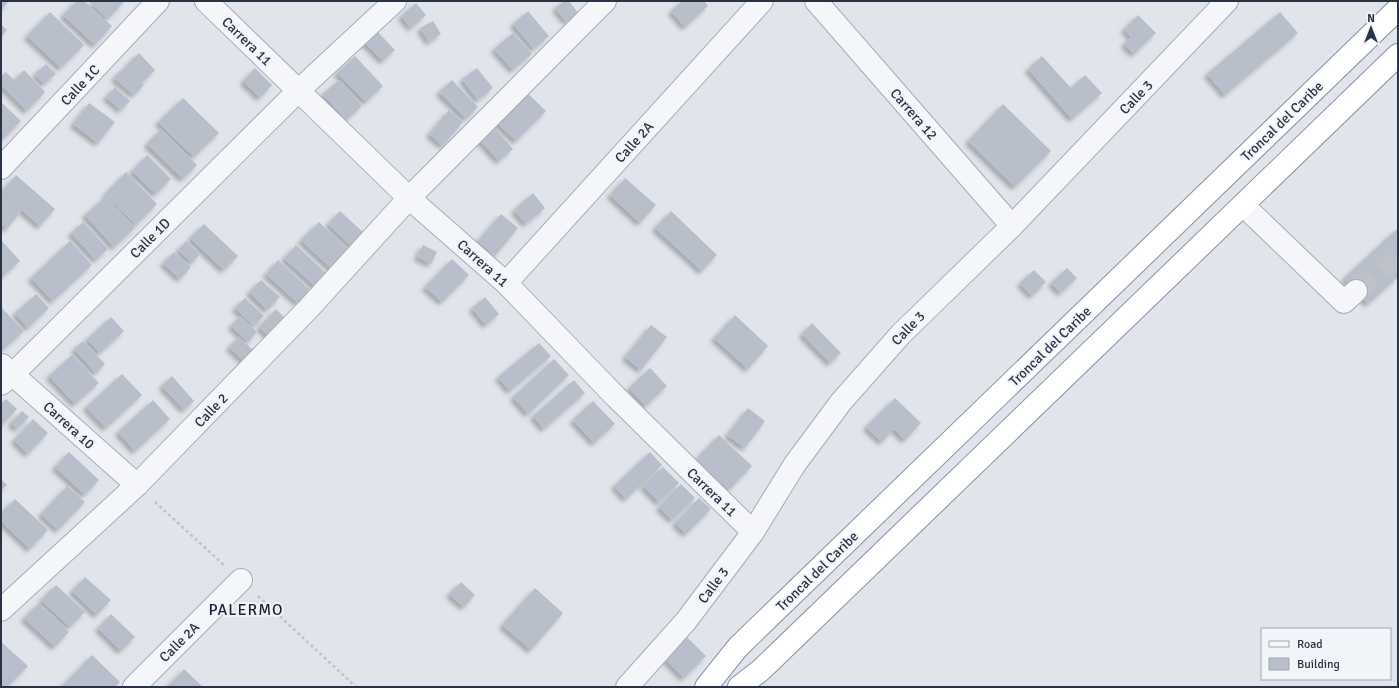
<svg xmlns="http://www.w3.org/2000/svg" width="1399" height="688" viewBox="0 0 1399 688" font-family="Signika,sans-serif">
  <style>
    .building { fill: #b8beca; filter: url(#shadow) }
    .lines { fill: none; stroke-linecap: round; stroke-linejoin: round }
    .minor-tunnel { stroke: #bcc1ca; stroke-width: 22; stroke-dasharray: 22 11; stroke-linecap: butt }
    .minor-casing { stroke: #a6acb6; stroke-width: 24 }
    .highway-casing { stroke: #8793a4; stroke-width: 24 }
    .path { stroke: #c0c3ca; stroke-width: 2.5; stroke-dasharray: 3 3; stroke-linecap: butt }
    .minor { stroke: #f5f6f9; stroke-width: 22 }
    .highway { stroke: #fff; stroke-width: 22 }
    .labels { text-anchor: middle; stroke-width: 4; stroke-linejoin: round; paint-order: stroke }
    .street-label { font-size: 14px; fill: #283345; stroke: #f1f4f8 }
    .quarter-label { font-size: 16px; letter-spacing: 1px; fill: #1a2436; stroke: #f1f4f8 }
  </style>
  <defs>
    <filter id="shadow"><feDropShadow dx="-3.5" dy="3.5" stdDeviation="2" flood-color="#0004"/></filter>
  </defs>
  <rect width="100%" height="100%" fill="#e1e5eb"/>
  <g class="building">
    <path d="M1,1H9L2,9L1,8Z"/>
    <path d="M76,1H84L112,26L95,45L63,15Z"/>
    <path d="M88,1H125L108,19Z"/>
    <path d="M564,1H569L578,13L567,22L555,8Z"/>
    <path d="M682,1H704L708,6L685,27L671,11Z"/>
    <path d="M416,3L426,15L411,28L401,16Z"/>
    <path d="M528,11L549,36L534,49L513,24Z"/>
    <path d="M50,12L84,45L61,68L27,36Z"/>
    <path d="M1280,12L1298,33L1225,95L1207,74Z"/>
    <path d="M1138,15L1156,33L1134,54L1124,44L1131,37L1124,29Z"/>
    <path d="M433,21L441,34L429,42L420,28Z"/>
    <path d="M1,24L7,30L1,36Z"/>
    <path d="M374,28L395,50L383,61L362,40Z"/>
    <path d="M513,33L532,54L513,70L494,49Z"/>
    <path d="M139,53L155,70L143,82L126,66Z"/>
    <path d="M355,56L383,86L366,102L337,73Z"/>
    <path d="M1042,56L1071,88L1085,75L1102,93L1072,119L1028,69Z"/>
    <path d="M46,64L56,74L44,84L35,74Z"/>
    <path d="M125,67L144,85L134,95L114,78Z"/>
    <path d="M255,68L272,85L260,98L243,81Z"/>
    <path d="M477,68L493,88L478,100L462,79Z"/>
    <path d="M24,70L45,92L27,111L1,85V76L6,72L14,80Z"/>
    <path d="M339,80L362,106L346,120L323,94Z"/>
    <path d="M452,80L478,107L466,119L439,92Z"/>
    <path d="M115,87L130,101L121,110L106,97Z"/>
    <path d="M521,87L546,111L516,141L492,118Z"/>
    <path d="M183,98L219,133L194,157L158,122Z"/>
    <path d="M1,102L21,121L4,138L1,135Z"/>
    <path d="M89,103L115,122L98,143L73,124Z"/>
    <path d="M1003,104L1051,151L1015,187L968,141Z"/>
    <path d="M449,110L463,122L443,146L429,134Z"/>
    <path d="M490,122L513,149L499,161L475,135Z"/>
    <path d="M161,129L197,165L183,179L147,144Z"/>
    <path d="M147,155L171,179L156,194L132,171Z"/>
    <path d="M126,172L157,204L136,225L105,194Z"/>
    <path d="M16,175L55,209L40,226L1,192Z"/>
    <path d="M625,178L656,205L640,223L610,195Z"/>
    <path d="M533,193L545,208L526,224L514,210Z"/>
    <path d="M1,194L21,211L7,229L1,224Z"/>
    <path d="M106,196L135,228L114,247L85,215Z"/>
    <path d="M340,211L365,234L352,247L328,224Z"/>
    <path d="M671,211L717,255L702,271L655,228Z"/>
    <path d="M501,214L518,228L495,256L478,241Z"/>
    <path d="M83,222L108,249L96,260L71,233Z"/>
    <path d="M319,222L351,252L334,271L301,240Z"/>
    <path d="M204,224L238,256L224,270L190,238Z"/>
    <path d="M1398,228V277L1368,304L1344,278Z"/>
    <path d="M1,240L20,261L1,278Z"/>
    <path d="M70,241L92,265L53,301L31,278Z"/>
    <path d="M186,241L200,254L192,263L178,250Z"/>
    <path d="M296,245L330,277L318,289L284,258Z"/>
    <path d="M423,245L437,252L431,264L417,257Z"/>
    <path d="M174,252L191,267L180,279L163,263Z"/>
    <path d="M452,259L469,275L442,302L425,287Z"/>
    <path d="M278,260L310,290L298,303L266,274Z"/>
    <path d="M1067,268L1077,278L1061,293L1051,283Z"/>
    <path d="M1034,270L1046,282L1032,296L1020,283Z"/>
    <path d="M261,280L280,297L267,310L249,292Z"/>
    <path d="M36,294L49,308L28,328L15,313Z"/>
    <path d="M485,297L499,314L486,325L472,308Z"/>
    <path d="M245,298L264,316L254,326L235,308Z"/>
    <path d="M1,307L24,331L5,348L1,343Z"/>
    <path d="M276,309L287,320L270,337L259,327Z"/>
    <path d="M735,315L768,346L748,369L714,338Z"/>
    <path d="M240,316L257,332L248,342L231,326Z"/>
    <path d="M111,317L124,331L100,353L87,339Z"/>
    <path d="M812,323L841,353L830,363L802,334Z"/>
    <path d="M651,325L667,337L641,370L625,357Z"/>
    <path d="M239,337L255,352L245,362L229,347Z"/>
    <path d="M83,341L105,364L96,373L74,349Z"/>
    <path d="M539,343L551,356L510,391L498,377Z"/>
    <path d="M72,355L99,383L75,404L49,376Z"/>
    <path d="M554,359L569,375L528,414L513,397Z"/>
    <path d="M650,368L667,386L646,406L629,388Z"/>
    <path d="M122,374L142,395L106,428L86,407Z"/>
    <path d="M172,376L194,401L184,410L162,386Z"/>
    <path d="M574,380L585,393L544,429L533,416Z"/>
    <path d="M895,398L921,423L905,440L894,429L882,442L866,427Z"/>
    <path d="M6,399L17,409L1,426V404Z"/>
    <path d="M153,400L170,419L135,451L118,432Z"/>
    <path d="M593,401L615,424L594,443L573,420Z"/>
    <path d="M748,408L765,421L745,448L727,435Z"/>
    <path d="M22,411L29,417L17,429L11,423Z"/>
    <path d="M33,419L48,433L28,454L14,440Z"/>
    <path d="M719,435L752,466L729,490L696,459Z"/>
    <path d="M69,452L99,480L85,495L55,467Z"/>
    <path d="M650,452L662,465L626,499L614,486Z"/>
    <path d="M663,467L679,483L659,502L643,486Z"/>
    <path d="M1,479L7,485L1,490Z"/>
    <path d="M681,484L695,498L672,520L659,507Z"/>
    <path d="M67,486L85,502L58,530L41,514Z"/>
    <path d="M699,498L711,509L686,534L675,523Z"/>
    <path d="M15,499L48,530L30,549L1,521V513Z"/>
    <path d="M85,577L111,600L97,615L72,591Z"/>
    <path d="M461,582L475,595L464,607L449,594Z"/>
    <path d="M56,585L85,612L70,627L41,600Z"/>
    <path d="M535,588L563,613L531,650L502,625Z"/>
    <path d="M39,603L69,632L55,647L24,618Z"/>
    <path d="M111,614L135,637L121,651L98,628Z"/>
    <path d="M687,637L706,656L684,678L665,659Z"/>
    <path d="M1,642L28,666L7,687H1Z"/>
    <path d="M92,655L120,682L115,687H65L63,685Z"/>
    <path d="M184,669L203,687H170L168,686Z"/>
  </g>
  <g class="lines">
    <path class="minor-tunnel" d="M1356,291L1398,253"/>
    <defs>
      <g id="minor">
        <path d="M206,1L409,198L506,283L615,396L753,532"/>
        <path d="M816,1L1012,226"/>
        <path d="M1,168L158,1"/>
        <path d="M1243,205L1344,302L1356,291"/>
        <path d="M506,283L762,1"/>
        <path d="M2,365L137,485"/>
        <path d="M1,384L12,375L298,91L395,1"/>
        <path d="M1,610L137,485L309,308L409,198L605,1"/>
        <path d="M134,687L241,580"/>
        <path d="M627,687L686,621L753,532L795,464L841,402L901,334L1012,226L1227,1"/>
      </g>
      <g id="highway">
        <path d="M706,687L738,647L1398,9"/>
        <path d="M739,687L761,670L1398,55"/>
      </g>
    </defs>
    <use href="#minor" class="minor-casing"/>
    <use href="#highway" class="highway-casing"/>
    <g class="path">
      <path d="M155,502L224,565"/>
      <path d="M258,596L356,687"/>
    </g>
    <use href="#minor" class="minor"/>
    <use href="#highway" class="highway"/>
  </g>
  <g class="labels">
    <g class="street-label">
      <text transform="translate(247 41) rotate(44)" y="5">Carrera 11</text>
      <text transform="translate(80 85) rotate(-47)" y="5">Calle 1C</text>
      <text transform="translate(1136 97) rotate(-46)" y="5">Calle 3</text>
      <text transform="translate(914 114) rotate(49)" y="5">Carrera 12</text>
      <text transform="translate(1282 121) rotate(-44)" y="5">Troncal del Caribe</text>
      <text transform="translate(634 142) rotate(-48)" y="5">Calle 2A</text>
      <text transform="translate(150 238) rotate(-45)" y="5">Calle 1D</text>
      <text transform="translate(483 263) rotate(42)" y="5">Carrera 11</text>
      <text transform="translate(908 328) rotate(-46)" y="5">Calle 3</text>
      <text transform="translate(1050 346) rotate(-44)" y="5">Troncal del Caribe</text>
      <text transform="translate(211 410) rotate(-46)" y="5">Calle 2</text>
      <text transform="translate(69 425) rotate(42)" y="5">Carrera 10</text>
      <text transform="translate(712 492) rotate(44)" y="5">Carrera 11</text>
      <text transform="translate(817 571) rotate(-44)" y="5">Troncal del Caribe</text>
      <text transform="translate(713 585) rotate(-53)" y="5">Calle 3</text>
      <text transform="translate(179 642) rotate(-45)" y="5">Calle 2A</text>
    </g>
    <g class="quarter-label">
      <text x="246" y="615">PALERMO</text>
    </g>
  </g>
  <rect width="1399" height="688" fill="none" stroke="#283345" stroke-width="4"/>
  <rect x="1261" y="628" width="130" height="52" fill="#f1f4f8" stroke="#a1a7b0"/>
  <rect x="1269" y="641" width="20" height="6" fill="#f5f6f9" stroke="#a1a7b0"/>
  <text x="1297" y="648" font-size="12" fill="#283345">Road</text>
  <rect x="1269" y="658" width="20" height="12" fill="#b8beca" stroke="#a1a7b0"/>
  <text x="1297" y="668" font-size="12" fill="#283345">Building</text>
  <g transform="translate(1371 28)" stroke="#f1f4f8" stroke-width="3" paint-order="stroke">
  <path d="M0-3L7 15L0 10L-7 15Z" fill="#283345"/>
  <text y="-6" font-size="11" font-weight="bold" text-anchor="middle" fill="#283345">N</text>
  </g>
</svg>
